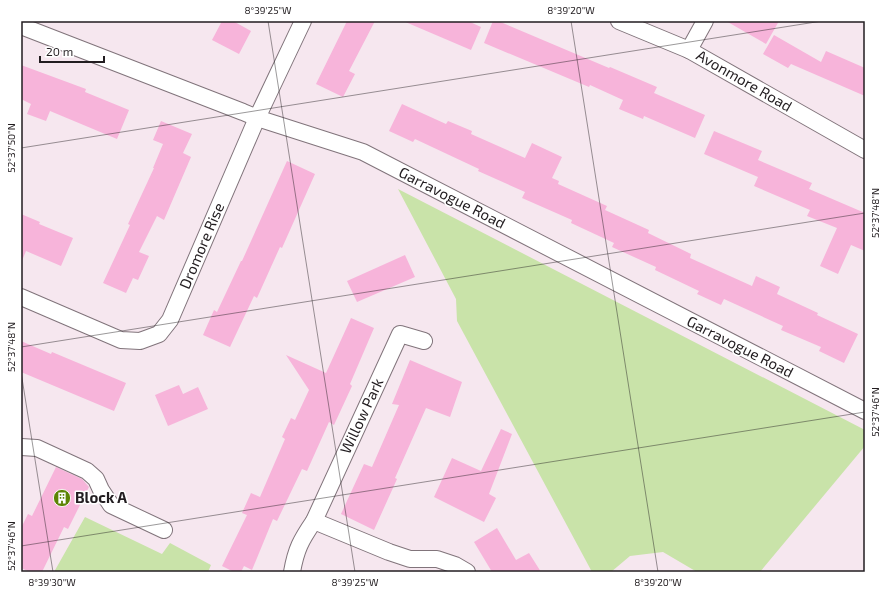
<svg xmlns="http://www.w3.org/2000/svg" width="886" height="593" viewBox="0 0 886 593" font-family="'Exo 2',sans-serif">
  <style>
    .green { fill: #c9e3a9 }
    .building { fill: #f7b4da }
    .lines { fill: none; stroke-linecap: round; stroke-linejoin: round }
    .minor-casing { stroke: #81747b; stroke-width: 18 }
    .minor { stroke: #fff; stroke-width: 16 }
    .ticks { fill: none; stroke: #221d20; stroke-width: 1; stroke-opacity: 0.45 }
    .labels { text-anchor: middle; stroke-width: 3; stroke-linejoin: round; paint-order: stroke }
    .street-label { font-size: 15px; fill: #221d20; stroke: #fff }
    .poi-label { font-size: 15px; font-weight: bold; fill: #221d20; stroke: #fff; text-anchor: start }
    .neatline { fill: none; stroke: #221d20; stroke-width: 1.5 }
    .ticks-label { font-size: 10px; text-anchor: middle; fill: #221d20 }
  </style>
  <rect width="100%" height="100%" fill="#f6e7ef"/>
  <g class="green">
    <path d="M398,189L865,430V446L760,572H697L663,552L630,556L611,572H592L457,321L456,299Z"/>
    <path d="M85,517L162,554L170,543L211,565L208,572H54Z"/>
  </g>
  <g class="building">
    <path d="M222,21H233L251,31L239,54L212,40Z"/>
    <path d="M347,21H375L349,71L355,74L343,97L316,84Z"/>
    <path d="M403,21H468L481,27L471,50Z"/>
    <path d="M493,21H498L609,68L610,67L657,87L654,93L705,115L695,138L644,116L643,119L619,109L623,100L590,85L589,87L484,43Z"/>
    <path d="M726,21H779L766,44Z"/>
    <path d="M774,35L821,62L826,51L865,68V96L791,64L788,68L763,54Z"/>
    <path d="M21,65L86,89L85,92L129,110L117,139L50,111L46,121L27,114L31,104L21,99Z"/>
    <path d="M402,104L446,124L448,121L472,131L471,134L525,158L532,143L562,157L552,178L559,181L558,184L607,206L605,210L649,230L648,233L691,254L690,258L752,286L756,276L780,287L777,294L818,313L817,315L858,334L844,363L819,351L821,347L781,330L783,326L724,299L721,305L697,294L699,291L655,270L656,267L612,247L614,243L571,223L572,220L522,198L525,192L478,171L479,169L415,139L413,142L389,131Z"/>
    <path d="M161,121L192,134L183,153L191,157L164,220L157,216L139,252L149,256L138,280L133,278L126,293L103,283L130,225L128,224L154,168H153L163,144L153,140Z"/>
    <path d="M714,131L762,151L758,160L812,183L809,189L865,213V251L851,245L838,274L820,266L837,228L807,216L810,210L754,186L758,177L704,154Z"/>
    <path d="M287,161L315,174L282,248L280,247L257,298L254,296L230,347L203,335L214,310L217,312L241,261H242Z"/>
    <path d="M21,214L40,222L39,224L73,238L61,266L26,251L21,263Z"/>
    <path d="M405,255L415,277L357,302L347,281Z"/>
    <path d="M351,318L374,328L350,384L352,386L334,425L329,422L307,471L302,469L277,521L273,519L252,570L244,566L241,572H234L222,566L247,515L242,513L251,493L260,497L285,439L282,437L291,418L295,420L309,390L286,355L326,373Z"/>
    <path d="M21,341L51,354L52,352L126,383L114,411L21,372Z"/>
    <path d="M410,360L462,382L450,417L426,408L395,478L397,479L374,530L341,514L364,464L372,467L399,405L392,404Z"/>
    <path d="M179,385L183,394L198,387L208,409L168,426L155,395Z"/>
    <path d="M501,429L512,434L489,494L496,498L484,522L434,497L452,458L481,471Z"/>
    <path d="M56,467L82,479L89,487L68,529L64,527L42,572H30L21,568V528L28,514L32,516Z"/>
    <path d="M497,528L516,560L529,553L541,572H492L474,542Z"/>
  </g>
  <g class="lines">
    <defs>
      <g id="minor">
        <path d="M619,21L689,50L865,150"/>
        <path d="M21,26L243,112L257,118L363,152L865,411"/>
        <path d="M689,50L705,21"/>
        <path d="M21,297L121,340L140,341L159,334L170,320L257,118L303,21"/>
        <path d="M21,447L37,448L87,471L96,479L101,490L111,505L164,530"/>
        <path d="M314,521L389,552L410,559H437L455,565L467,572"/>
        <path d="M292,572C296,549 301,540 314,521L400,334L424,341"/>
      </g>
    </defs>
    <use href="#minor" class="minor-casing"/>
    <use href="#minor" class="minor"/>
  </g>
  <path class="ticks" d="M268,21L355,572M571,21L658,572M21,148L822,21M21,347L865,213M21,372L53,572M21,546L865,412"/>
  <defs>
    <symbol id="building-disc" viewBox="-11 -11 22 22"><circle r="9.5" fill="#5c8305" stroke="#fff"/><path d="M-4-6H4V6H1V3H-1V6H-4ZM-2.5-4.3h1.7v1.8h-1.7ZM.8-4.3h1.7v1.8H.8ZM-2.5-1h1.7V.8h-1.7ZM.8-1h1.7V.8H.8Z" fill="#fff"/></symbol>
  </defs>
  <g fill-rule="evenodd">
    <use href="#building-disc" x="52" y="488" width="20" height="20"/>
  </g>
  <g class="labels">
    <g class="street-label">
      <text transform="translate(744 81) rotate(30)" y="5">Avonmore Road</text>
      <text transform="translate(452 198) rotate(27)" y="5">Garravogue Road</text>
      <text transform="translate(202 246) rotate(-67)" y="5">Dromore Rise</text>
      <text transform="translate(740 347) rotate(27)" y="5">Garravogue Road</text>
      <text transform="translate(362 416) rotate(-65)" y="5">Willow Park</text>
    </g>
    <g class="poi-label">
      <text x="75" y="503">Block A</text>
    </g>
  </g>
  <rect width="886" height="593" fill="none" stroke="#ffffff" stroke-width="44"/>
  <path d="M40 56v6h64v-6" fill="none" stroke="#221d20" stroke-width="2"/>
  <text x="46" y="56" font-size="12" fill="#221d20" stroke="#ffffff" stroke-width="3" paint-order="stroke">20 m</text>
  <rect x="22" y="22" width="842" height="549" class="neatline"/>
  <g class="ticks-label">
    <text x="268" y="14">8°39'25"W</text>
    <text x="571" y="14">8°39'20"W</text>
    <text transform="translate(11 148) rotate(-90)" y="4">52°37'50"N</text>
    <text transform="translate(875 213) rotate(-90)" y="4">52°37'48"N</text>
    <text transform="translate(11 347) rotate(-90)" y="4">52°37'48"N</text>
    <text transform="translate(875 412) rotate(-90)" y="4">52°37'46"N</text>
    <text transform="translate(11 546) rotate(-90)" y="4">52°37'46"N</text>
    <text x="52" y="586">8°39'30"W</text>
    <text x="355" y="586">8°39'25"W</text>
    <text x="658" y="586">8°39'20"W</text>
  </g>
</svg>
